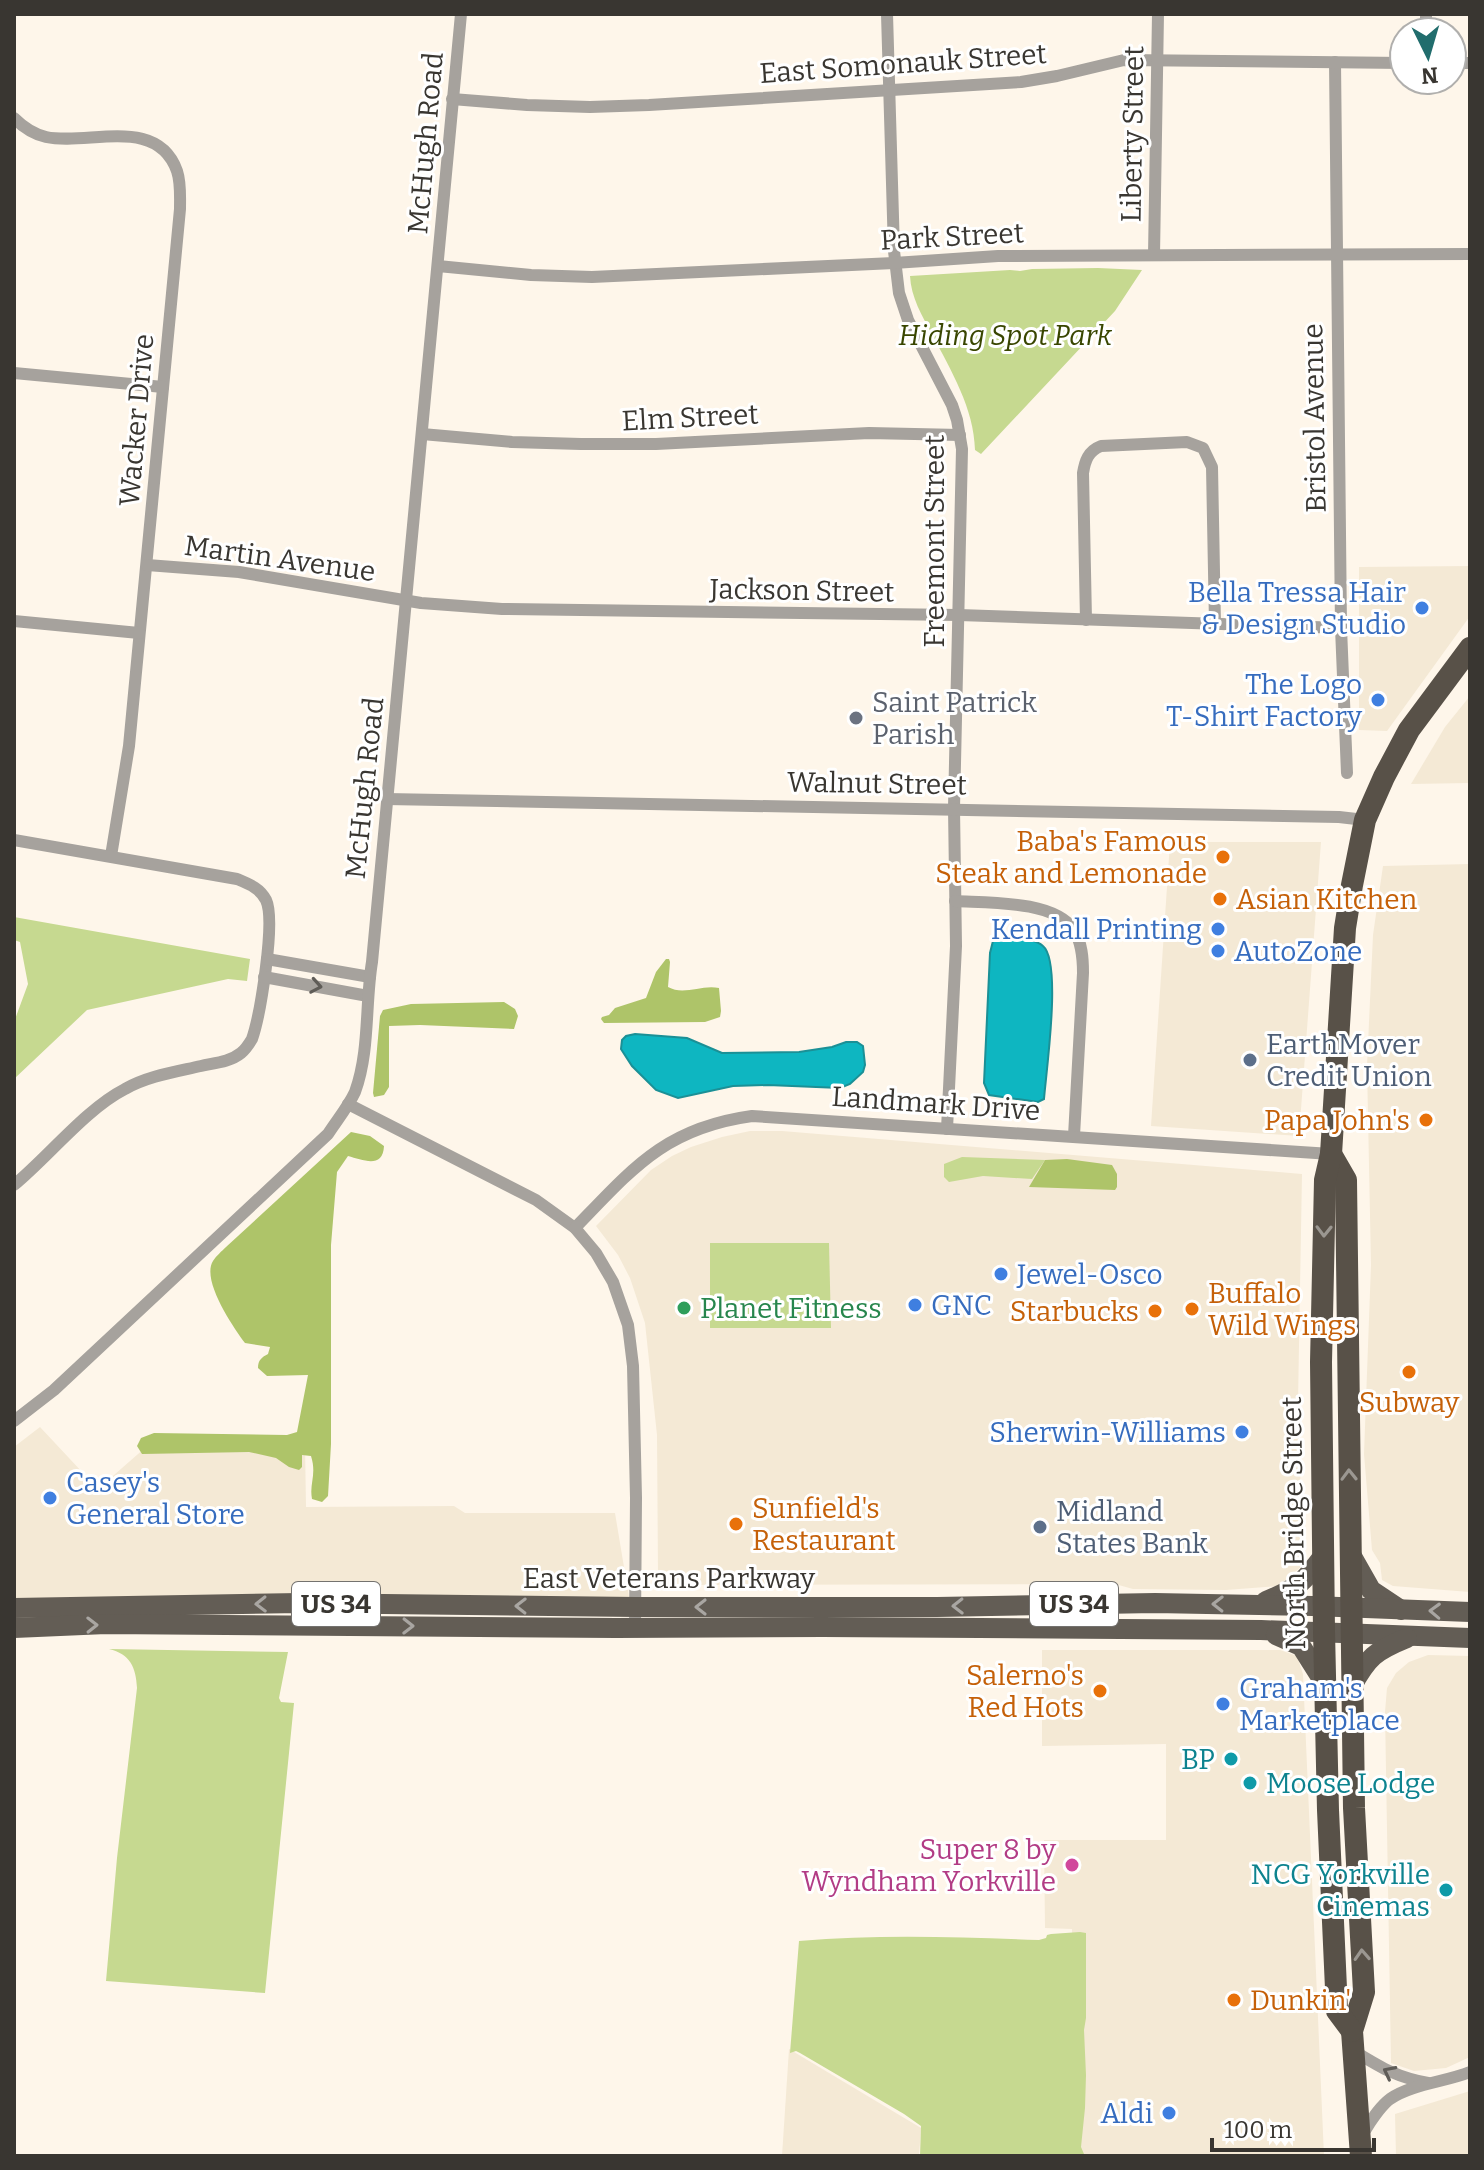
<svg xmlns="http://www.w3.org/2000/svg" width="1484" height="2170" viewBox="0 0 1484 2170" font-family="Bitter,serif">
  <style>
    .built { fill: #f4e9d5 }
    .green { fill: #c6d990 }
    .forest { fill: #aec469 }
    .water { fill: #0eb6c1; stroke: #1b9096; stroke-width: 2 }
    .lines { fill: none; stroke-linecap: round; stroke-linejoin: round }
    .minor { stroke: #a6a29d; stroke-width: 12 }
    .primary { stroke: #635d55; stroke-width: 20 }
    .trunk { stroke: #585148; stroke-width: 22 }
    .oneway { stroke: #5f5c57 }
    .oneway2 { stroke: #9b9791 }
    .oneway3 { stroke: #a9a6a2 }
    .shop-dot { fill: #3f7fe0; stroke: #fff; stroke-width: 3 }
    .worship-dot { fill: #6b7280; stroke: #fff; stroke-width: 3 }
    .food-dot { fill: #e8710a; stroke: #fff; stroke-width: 3 }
    .service-dot { fill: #5c6f8a; stroke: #fff; stroke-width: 3 }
    .leisure-dot { fill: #2e9e5b; stroke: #fff; stroke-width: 3 }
    .culture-dot { fill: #0f9aa8; stroke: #fff; stroke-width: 3 }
    .hotel-dot { fill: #d1479c; stroke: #fff; stroke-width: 3 }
    .labels { text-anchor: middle; stroke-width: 6; stroke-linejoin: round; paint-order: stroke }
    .shield { fill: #fff; stroke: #74726f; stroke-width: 2 }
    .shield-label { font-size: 26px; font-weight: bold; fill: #393631 }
    .street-label { font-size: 28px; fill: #393631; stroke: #fff }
    .park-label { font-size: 28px; font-style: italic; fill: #394600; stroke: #fff }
    .shop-label { font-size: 28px; fill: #366cbe; stroke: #fff; text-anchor: end }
    .worship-label { font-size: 28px; fill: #5b616d; stroke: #fff; text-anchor: start }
    .food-label { font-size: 28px; fill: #c56008; stroke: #fff; text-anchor: end }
    .service-label { font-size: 28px; fill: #4e5e75; stroke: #fff; text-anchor: start }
    .leisure-label { font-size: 28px; fill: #27864d; stroke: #fff; text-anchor: start }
    .culture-label { font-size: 28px; fill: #0d838f; stroke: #fff; text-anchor: end }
    .hotel-label { font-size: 28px; fill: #b23c85; stroke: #fff; text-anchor: end }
  </style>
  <rect width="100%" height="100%" fill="#fef6ea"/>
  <g class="built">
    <path d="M1470,566V616L1387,731L1359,730V567Z"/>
    <path d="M1470,696V783L1411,784L1445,727Z"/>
    <path d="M1170,842H1321L1299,1136L1151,1126Z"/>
    <path d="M1470,864V1592L1393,1586L1382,1580L1380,1563L1372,1550L1364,1454L1371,1265L1367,1066L1373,935L1383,866Z"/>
    <path d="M750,1131H782L1302,1174L1298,1403L1303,1565L1279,1586L1226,1590L1133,1589L1115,1584L669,1585L658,1573L657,1435L645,1323L630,1278L618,1255L596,1226L651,1170L672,1156L691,1147L722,1137Z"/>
    <path d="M40,1427L98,1489L146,1447L305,1445L306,1507L454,1506L465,1513H615L630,1603H14V1447Z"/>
    <path d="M1042,1650H1280L1297,1656L1303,1674L1324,2156H1075L1072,1929L1045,1928L1044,1840H1166V1744L1042,1746Z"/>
    <path d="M1428,1655L1470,1656V2057L1446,2068L1414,2071L1391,2063L1385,1712L1387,1688L1396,1673L1409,1662Z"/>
    <path d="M789,2049L921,2128L919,2156H782Z"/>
    <path d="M1470,2091V2156H1396L1395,2114Z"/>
  </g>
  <g class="green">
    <path d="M1098,268L1142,270L1115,311L981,454L975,450C974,408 951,371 932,334C922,316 911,297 910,276L1010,270L1020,271L1032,269Z"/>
    <path d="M14,917L250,959L247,981L228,979L87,1010L14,1079V1022L28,984L20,942L14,940Z"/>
    <path d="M962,1157L1045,1160L1032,1179L983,1176L949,1182L944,1177V1164Z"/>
    <path d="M710,1243H829L831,1328H710Z"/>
    <path d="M109,1649L288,1652L279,1698L281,1702L294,1703L265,1993L106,1981L117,1858L137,1688C136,1667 130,1654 109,1649Z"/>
    <path d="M1080,1932L1086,1933V2018L1084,2030L1086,2075L1085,2108L1081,2147L1084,2154L1089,2156H920L921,2126L904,2114L800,2053L796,2051L790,2053L799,1941C879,1934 959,1937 1039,1940L1046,1938L1047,1935L1051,1934Z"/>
  </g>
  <g class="forest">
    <path d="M666,959H669L670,962L668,987C684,996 702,984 719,988L721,1011L720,1017L705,1022L604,1023L601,1019L602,1017L609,1015L615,1008L646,998L656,972Z"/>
    <path d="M504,1002L515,1009L518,1016L514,1029L420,1025L389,1026V1087L384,1095L374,1097L373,1093L380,1016L383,1010L411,1004Z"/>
    <path d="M351,1132L370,1136L384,1146C383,1169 363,1160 348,1156L337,1172L331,1245V1444L328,1496L322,1502L312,1499C309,1483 317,1475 311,1456L302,1455V1467L299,1470L289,1467L276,1458L249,1452L142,1454L137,1446L141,1438L154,1433L287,1435L297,1432L308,1375L267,1376L258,1368C258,1360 262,1357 268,1354L270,1347L245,1343C233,1327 201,1280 213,1261C216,1256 222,1251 226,1247Z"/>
    <path d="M1067,1159L1112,1165L1117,1174V1187L1115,1190L1029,1187L1045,1160Z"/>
  </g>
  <g class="water">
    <path d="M1007,937C1019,939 1034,938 1043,946C1062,962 1046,1072 1044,1099L1038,1102L989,1095L984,1083L990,953L993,941Z"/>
    <path d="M635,1034L687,1038L722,1053L799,1052L832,1047L846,1042H857L863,1046L865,1065L863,1072L850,1084L840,1088L768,1085L733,1086L678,1098L656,1090L632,1066L621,1049L622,1040L626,1036Z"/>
  </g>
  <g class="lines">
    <g class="minor">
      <path d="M887,14L894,251L899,293L908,320L952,405L957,420L962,449L954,808L956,946L947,1129"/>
      <path d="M1426,32V14"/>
      <path d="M1335,62L1341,628L1347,773"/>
      <path d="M1452,63H1470"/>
      <path d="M452,99L527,105L590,107L649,105L1021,82L1057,76L1124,60L1404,63"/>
      <path d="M14,118C23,127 33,134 46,137C88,146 157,115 177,171C181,183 180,196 180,209L129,746L111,856"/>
      <path d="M1154,255L1158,14"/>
      <path d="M438,266L531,275L592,277L894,263L998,256L1470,254"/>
      <path d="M14,373L163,387"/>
      <path d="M422,434L512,442L581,444H656L869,433L960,435"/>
      <path d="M147,565L239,572L421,603L502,609L959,615L1341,628"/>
      <path d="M1086,620L1083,473C1085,461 1088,451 1101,446L1187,442L1203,448L1212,467L1215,624"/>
      <path d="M14,621L139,633"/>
      <path d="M386,799L1339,817L1365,820"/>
      <path d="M14,840L237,879C249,884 260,888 266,900C276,921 260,1016 252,1039C249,1044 246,1049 241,1053C230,1062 214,1063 201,1066C175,1072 148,1076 125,1089C86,1109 49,1156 14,1185"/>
      <path d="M955,901C987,903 1054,900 1074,930C1082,943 1083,958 1083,973L1074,1136"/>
      <path d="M267,959L370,977"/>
      <path d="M264,977L368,996"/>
      <path d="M348,1104L536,1200L575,1228L596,1253L613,1282L628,1325L633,1366L636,1498L635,1628"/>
      <path d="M575,1228C633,1168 665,1128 752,1116L1331,1154"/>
      <path d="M14,1421L54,1390L328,1134C337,1120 348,1107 355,1092C370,1051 365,1004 372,962L461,14"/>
      <path d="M1354,2051C1382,2068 1396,2077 1428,2083"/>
      <path d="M1362,2135C1370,2123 1378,2108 1390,2099C1412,2084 1445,2082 1470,2072"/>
    </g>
    <g class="primary">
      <path d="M1350,1553L1371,1590L1401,1610"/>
      <path d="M1266,1601C1298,1588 1304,1582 1324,1555"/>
      <path d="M14,1608L300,1603L635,1607H937L1155,1603L1313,1606L1470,1612"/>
      <path d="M14,1628L106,1624L616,1628L823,1627L1261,1630L1470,1638"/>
      <path d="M1276,1635L1301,1646L1325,1684"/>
      <path d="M1352,1686C1368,1657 1375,1651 1407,1638"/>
    </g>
    <g class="trunk">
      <path d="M1331,1154L1346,1180L1354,1808L1364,1992L1352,2031L1361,2156"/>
      <path d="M1352,2031L1337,2011L1328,1810L1324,1631L1321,1362L1325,1180L1331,1154L1345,928L1352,885L1365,820L1384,777L1409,730L1470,648"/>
    </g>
  </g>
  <defs><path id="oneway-chevron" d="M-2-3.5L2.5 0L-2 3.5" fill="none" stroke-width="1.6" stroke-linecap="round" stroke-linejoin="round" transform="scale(2)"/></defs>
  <g class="oneway">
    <use href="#oneway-chevron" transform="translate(316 986) rotate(10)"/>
    <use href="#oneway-chevron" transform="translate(1389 2072) rotate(-153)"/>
  </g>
  <g class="oneway2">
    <use href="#oneway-chevron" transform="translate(1324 1231) rotate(91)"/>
    <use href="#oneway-chevron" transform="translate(1349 1475) rotate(-91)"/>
    <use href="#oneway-chevron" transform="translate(1362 1955) rotate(-93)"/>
  </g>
  <g class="oneway3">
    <use href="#oneway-chevron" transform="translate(261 1604) rotate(179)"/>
    <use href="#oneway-chevron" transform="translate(1218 1604) rotate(-179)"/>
    <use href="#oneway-chevron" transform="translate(521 1606) rotate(-179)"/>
    <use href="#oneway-chevron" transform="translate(958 1606) rotate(179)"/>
    <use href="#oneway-chevron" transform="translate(701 1607) rotate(180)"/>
    <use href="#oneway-chevron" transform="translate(1435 1611) rotate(-178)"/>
    <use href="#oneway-chevron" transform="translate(92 1625) rotate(-1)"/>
    <use href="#oneway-chevron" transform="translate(408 1626) rotate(1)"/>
  </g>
  <g class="shop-dot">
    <circle cx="1422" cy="608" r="8"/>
    <circle cx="1378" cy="700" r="8"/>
    <circle cx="1218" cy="929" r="8"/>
    <circle cx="1218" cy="951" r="8"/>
    <circle cx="1001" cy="1274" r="8"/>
    <circle cx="915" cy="1305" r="8"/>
    <circle cx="1242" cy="1432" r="8"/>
    <circle cx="50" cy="1498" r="8"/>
    <circle cx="1223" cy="1704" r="8"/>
    <circle cx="1169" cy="2113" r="8"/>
  </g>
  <circle class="worship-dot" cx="856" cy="718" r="8"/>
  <g class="food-dot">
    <circle cx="1223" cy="857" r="8"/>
    <circle cx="1220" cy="899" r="8"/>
    <circle cx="1426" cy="1120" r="8"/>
    <circle cx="1192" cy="1309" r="8"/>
    <circle cx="1155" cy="1311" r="8"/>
    <circle cx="1409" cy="1372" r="8"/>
    <circle cx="736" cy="1524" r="8"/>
    <circle cx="1100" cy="1691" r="8"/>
    <circle cx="1234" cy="2000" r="8"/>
  </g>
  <g class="service-dot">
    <circle cx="1250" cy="1060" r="8"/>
    <circle cx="1040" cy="1527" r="8"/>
  </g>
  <circle class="leisure-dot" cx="684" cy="1308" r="8"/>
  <g class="culture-dot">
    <circle cx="1231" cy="1759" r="8"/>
    <circle cx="1250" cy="1783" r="8"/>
    <circle cx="1446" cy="1890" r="8"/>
  </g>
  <circle class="hotel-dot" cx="1072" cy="1865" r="8"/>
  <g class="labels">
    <g class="shield">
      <rect x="292" y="1582" width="88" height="44" rx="6"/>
      <rect x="1030" y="1582" width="88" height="44" rx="6"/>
    </g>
    <g class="shield-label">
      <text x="336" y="1613">US 34</text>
      <text x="1074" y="1613">US 34</text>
    </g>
    <g class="street-label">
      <text transform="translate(903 63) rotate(-4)" y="10">East Somonauk Street</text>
      <text transform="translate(1132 134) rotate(-89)" y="10">Liberty Street</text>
      <text transform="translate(425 143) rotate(-85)" y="10">McHugh Road</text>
      <text transform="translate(952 236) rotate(-3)" y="10">Park Street</text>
      <text transform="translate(690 417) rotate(-3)" y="10">Elm Street</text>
      <text transform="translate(1314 418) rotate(-91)" y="10">Bristol Avenue</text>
      <text transform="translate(136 420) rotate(-85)" y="10">Wacker Drive</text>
      <text transform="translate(934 541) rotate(-90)" y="10">Freemont Street</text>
      <text transform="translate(280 558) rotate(8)" y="10">Martin Avenue</text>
      <text transform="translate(802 590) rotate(1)" y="10">Jackson Street</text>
      <text transform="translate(877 783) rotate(1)" y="10">Walnut Street</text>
      <text transform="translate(364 788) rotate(-84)" y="10">McHugh Road</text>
      <text transform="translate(936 1103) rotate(4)" y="10">Landmark Drive</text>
      <text transform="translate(1293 1523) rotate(-91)" y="10">North Bridge Street</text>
      <text x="669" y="1588">East Veterans Parkway</text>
    </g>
    <g class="park-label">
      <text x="1005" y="345">Hiding Spot Park</text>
    </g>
    <g class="shop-label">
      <text x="1406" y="602">Bella Tressa Hair<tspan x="1406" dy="32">&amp; Design Studio</tspan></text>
      <text x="1362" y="694">The Logo<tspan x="1362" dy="32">T-Shirt Factory</tspan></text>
      <text x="1202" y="939">Kendall Printing</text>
      <text x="1234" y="961" text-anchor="start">AutoZone</text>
      <text x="1017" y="1284" text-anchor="start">Jewel-Osco</text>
      <text x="931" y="1315" text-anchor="start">GNC</text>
      <text x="1226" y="1442">Sherwin-Williams</text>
      <text x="66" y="1492" text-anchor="start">Casey's<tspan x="66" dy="32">General Store</tspan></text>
      <text x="1239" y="1698" text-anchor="start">Graham's<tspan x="1239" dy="32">Marketplace</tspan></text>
      <text x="1153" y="2123">Aldi</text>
    </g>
    <g class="worship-label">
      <text x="872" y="712">Saint Patrick<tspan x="872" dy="32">Parish</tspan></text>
    </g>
    <g class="food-label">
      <text x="1207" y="851">Baba's Famous<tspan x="1207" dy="32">Steak and Lemonade</tspan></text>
      <text x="1236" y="909" text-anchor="start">Asian Kitchen</text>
      <text x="1410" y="1130">Papa John's</text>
      <text x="1208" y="1303" text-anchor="start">Buffalo<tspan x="1208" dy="32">Wild Wings</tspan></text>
      <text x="1139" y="1321">Starbucks</text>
      <text x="1409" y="1412" text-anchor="middle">Subway</text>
      <text x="752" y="1518" text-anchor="start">Sunfield's<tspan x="752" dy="32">Restaurant</tspan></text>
      <text x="1084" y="1685">Salerno's<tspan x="1084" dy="32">Red Hots</tspan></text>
      <text x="1250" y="2010" text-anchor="start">Dunkin'</text>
    </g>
    <g class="service-label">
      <text x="1266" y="1054">EarthMover<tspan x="1266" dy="32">Credit Union</tspan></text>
      <text x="1056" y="1521">Midland<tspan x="1056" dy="32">States Bank</tspan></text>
    </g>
    <g class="leisure-label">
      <text x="700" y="1318">Planet Fitness</text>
    </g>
    <g class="culture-label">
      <text x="1215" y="1769">BP</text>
      <text x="1266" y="1793" text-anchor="start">Moose Lodge</text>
      <text x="1430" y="1884">NCG Yorkville<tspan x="1430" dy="32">Cinemas</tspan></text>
    </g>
    <g class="hotel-label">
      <text x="1056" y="1859">Super 8 by<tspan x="1056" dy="32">Wyndham Yorkville</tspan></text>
    </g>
  </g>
  <rect width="1484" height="2170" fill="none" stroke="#393631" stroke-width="32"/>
  <g transform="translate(1428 56) rotate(175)"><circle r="38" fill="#ffffff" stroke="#b0afad" stroke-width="2"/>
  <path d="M0-6L14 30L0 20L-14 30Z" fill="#216d6d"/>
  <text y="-12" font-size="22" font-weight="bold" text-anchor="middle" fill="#393631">N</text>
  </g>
  <path d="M1212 2138v12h162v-12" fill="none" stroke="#393631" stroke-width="4"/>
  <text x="1224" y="2138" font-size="24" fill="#393631" stroke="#ffffff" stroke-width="6" paint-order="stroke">100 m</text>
</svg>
